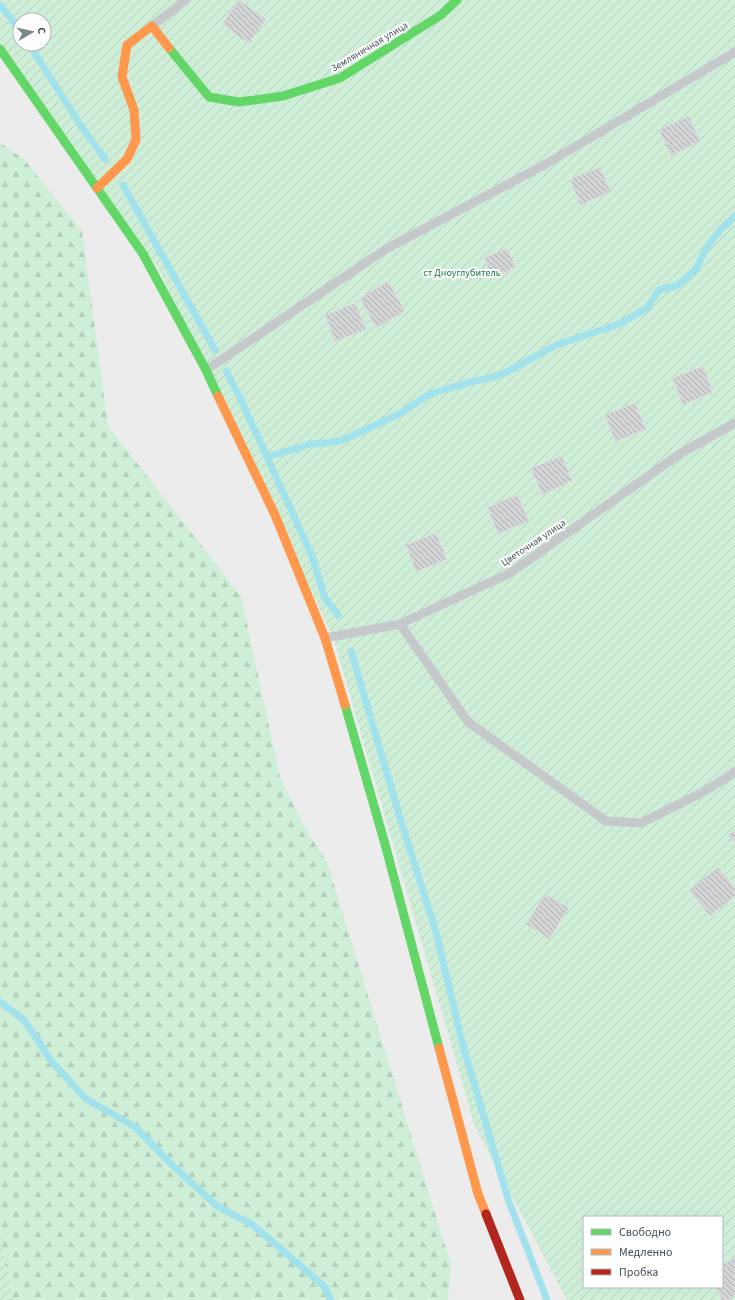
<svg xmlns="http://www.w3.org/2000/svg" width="735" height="1300" viewBox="0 0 735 1300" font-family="'Source Sans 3',sans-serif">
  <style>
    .forest { fill: url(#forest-firs) }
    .garden { fill: url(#garden-furrows); fill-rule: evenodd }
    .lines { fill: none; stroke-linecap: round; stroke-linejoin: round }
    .stream { stroke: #a2e2ed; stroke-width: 7 }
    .building { fill: url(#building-back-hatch); stroke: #dededf }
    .lane { stroke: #c6c9cb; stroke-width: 9 }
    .fast { stroke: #63d668; stroke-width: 9 }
    .slow { stroke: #ff974d; stroke-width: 9 }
    .jam { stroke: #b3261e; stroke-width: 9 }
    .labels { text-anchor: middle; stroke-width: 4; stroke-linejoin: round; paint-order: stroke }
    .street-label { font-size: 10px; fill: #435059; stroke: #fff }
    .park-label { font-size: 10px; fill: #147a40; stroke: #fff }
  </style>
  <defs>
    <pattern id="forest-firs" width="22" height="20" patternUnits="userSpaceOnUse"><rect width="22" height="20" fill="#cfeed8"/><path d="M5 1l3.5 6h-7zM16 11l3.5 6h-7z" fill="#b3cebc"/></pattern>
    <pattern id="garden-furrows" width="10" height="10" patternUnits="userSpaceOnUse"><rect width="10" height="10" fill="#cfeed8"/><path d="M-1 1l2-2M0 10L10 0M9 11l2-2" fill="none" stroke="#b3cebc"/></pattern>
    <pattern id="building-back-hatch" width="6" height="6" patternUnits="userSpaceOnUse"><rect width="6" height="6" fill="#d3d4d5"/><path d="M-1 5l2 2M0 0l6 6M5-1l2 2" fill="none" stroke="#adaeb0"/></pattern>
  </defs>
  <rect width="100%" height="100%" fill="#edecec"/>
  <path class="forest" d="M0,143L24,159L82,231L108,426L241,596L280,777L300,819L327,862L451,1265L448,1300H0Z"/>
  <g class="garden">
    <path d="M0,0H735V1300H567L475,1127L333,637L159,270L0,43ZM20,20H44V44H20ZM584,1217H722V1287H584Z"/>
    <path d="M0,1236L13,1300H0Z"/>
  </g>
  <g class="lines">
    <g class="stream">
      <path d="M0,5L20,30"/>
      <path d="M29,44L81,126L105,159"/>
      <path d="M123,185L215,350"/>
      <path d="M226,371L241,400L312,556L325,598L338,615"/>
      <path d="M267,457L311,444L335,442L350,437L399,414L430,394L467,383L501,375L556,345L619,324L647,308L659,290L678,285L696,269L707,247L720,230L735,216"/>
      <path d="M351,651L400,818L436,932L463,1046L508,1199L547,1300"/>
      <path d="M0,1002L24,1020L52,1062L86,1099L135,1127L172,1165L217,1206L253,1225L324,1286L331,1300"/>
    </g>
  </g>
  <g class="building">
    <path d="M239,0L266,19L249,44L222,24Z"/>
    <path d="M689,116L700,141L671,156L659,130Z"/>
    <path d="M600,167L611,192L580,205L570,179Z"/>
    <path d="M507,248L516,267L493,278L484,258Z"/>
    <path d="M388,281L405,311L376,328L360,298Z"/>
    <path d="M355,303L366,329L335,342L325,315Z"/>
    <path d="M703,366L713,392L683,405L672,378Z"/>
    <path d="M635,403L646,429L615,442L605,415Z"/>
    <path d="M562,456L572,481L542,495L531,468Z"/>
    <path d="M518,495L529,521L498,534L487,507Z"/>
    <path d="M436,533L447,559L416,572L406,545Z"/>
    <path d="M735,830V843L728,835Z"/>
    <path d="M718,867L735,888V896L710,916L689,890Z"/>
    <path d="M545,894L569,908L549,939L526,924Z"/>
    <path d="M735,1258V1296L727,1300H722L716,1287H722V1264Z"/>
  </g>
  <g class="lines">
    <g class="lane">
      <path d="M152,26L186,0"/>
      <path d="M206,370L386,249L546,164L735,52"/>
      <path d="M400,624L468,722L606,821L641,823L705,791L735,772"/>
      <path d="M325,638L400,624L510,573L681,453L735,423"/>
    </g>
    <g class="fast">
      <path d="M169,48L209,97L239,102L283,96L340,78L441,15L457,0"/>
      <path d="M0,49L143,254L206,370L218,396"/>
      <path d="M345,705L385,844L439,1048"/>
    </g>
    <g class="slow">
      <path d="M97,188L127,159L136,140L134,110L122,77L127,45L152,26L169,48"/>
      <path d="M218,396L275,515L325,638L345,705"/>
      <path d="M439,1048L478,1194L486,1214"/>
    </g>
    <path class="jam" d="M486,1214L520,1300"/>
  </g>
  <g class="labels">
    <g class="street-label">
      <text transform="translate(369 46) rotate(-31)" y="4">Земляничная улица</text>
      <text transform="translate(533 542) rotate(-34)" y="4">Цветочная улица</text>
    </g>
    <g class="park-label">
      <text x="462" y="276">ст Дноуглубитель</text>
    </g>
  </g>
  <rect x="583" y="1216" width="140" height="72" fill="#ffffff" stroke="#b4b9bd"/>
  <rect x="591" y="1229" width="20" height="6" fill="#63d668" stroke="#b4b9bd"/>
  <text x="619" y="1236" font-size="12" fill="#435059">Свободно</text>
  <rect x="591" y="1249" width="20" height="6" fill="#ff974d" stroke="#b4b9bd"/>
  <text x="619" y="1256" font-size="12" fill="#435059">Медленно</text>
  <rect x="591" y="1269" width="20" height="6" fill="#b3261e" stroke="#b4b9bd"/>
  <text x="619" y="1276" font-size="12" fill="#435059">Пробка</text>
  <g transform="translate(32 32) rotate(81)"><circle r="19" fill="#ffffff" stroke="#b4b9bd"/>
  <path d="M0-3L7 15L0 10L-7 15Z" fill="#7e878c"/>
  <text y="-6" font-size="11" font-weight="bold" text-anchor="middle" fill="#435059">С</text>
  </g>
</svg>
